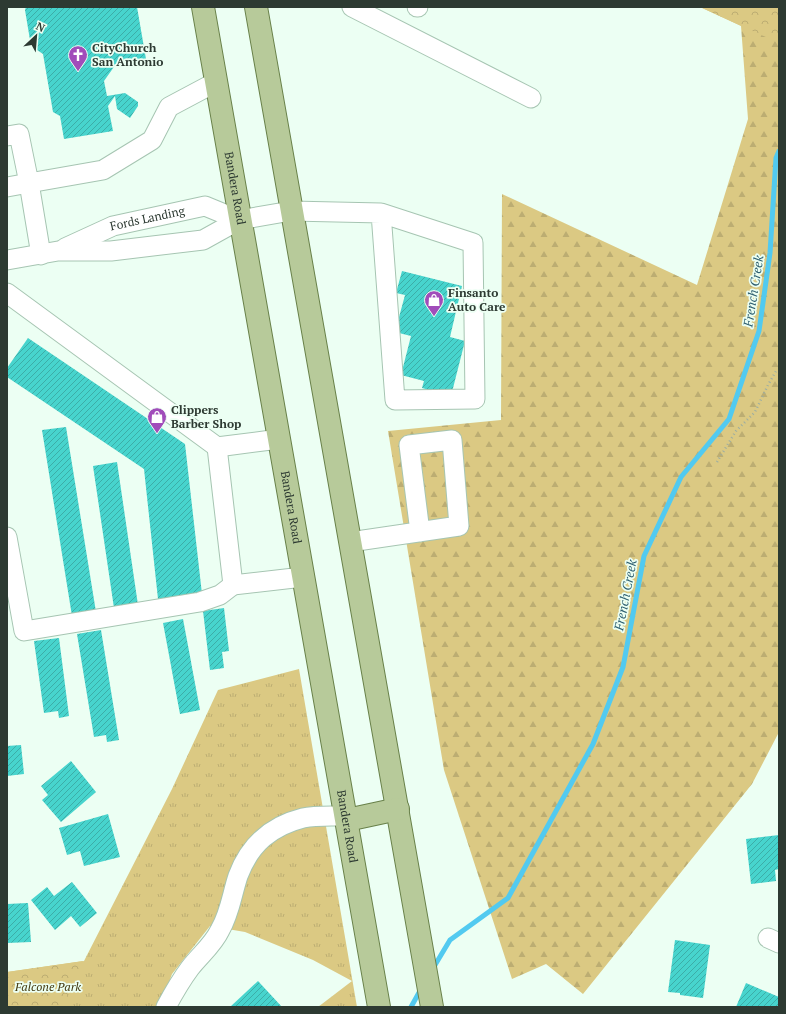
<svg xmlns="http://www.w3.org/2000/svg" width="786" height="1014" viewBox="0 0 786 1014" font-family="'PT Serif',serif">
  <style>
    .grass { fill: url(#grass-tufts) }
    .forest { fill: url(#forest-firs) }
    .park { fill: url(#park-crowns) }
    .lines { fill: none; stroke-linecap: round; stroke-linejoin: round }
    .stream { stroke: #52caf0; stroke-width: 5 }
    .building { fill: url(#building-hatch) }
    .minor-casing { stroke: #a6c5b2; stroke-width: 21 }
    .major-casing { stroke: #688049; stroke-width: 24 }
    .path { stroke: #9cada2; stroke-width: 2.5; stroke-dasharray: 1 3; stroke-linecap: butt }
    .minor { stroke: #fff; stroke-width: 19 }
    .major { stroke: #b7ca9a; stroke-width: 22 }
    .labels { text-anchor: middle; stroke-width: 3.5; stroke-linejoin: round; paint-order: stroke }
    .poi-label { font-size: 12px; font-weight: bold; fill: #2d3a32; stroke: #ecfff3; text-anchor: start }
    .street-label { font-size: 12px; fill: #2d3a32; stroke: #ecfff3 }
    .park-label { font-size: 12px; font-style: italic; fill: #433910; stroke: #ecfff3 }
    .water-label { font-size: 13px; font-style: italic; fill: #2e5f70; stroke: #ecfff3 }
  </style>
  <defs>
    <pattern id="grass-tufts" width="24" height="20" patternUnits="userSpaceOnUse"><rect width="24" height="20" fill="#dbc983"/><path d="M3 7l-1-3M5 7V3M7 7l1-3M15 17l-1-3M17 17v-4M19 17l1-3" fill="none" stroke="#bcad72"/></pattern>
    <pattern id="forest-firs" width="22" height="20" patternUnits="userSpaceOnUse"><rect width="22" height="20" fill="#dbc983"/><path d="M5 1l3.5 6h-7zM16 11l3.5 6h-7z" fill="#bcad72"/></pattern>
    <pattern id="park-crowns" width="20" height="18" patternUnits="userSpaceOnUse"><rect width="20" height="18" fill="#dbc983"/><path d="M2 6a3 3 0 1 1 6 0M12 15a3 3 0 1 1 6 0" fill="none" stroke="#bcad72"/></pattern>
    <pattern id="building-hatch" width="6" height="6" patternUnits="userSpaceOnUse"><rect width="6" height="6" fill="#47d4cd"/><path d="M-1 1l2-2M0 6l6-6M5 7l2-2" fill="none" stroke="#3cada7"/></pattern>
  </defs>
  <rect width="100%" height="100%" fill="#ecfff3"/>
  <path class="grass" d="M299,669L357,1007H318L352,981L313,960L245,932L210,926L172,974L160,1007H7V972L84,961L172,789L218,690Z"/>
  <path class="forest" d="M700,7H779V732L752,784L583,994L546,964L512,979L444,770L388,431L501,420L502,194L697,285L748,119L741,26Z"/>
  <g class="park">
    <path d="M700,7H779V43Z"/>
    <path d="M83,961L62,1007H7V972Z"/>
  </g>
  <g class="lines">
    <g class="stream">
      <path d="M432,970L450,940L508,898L593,744L623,667L644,556L681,477L729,419L759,331L770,253L776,158L779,151"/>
      <path d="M411,1007L421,989"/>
    </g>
  </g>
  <g class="building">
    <path d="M26,7H137L146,59L116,64L104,81L107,96L125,93L138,102V106L130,118L117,109L115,96L108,106L113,131L64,139L60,116L53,112L43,54L31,46L25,10Z"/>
    <path d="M402,271L462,286L450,337L465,341L451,396L422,388L424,381L401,375L411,336L395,332L405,295L396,293Z"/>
    <path d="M28,338L185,444L202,594L158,599L144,469L7,377V368Z"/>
    <path d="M66,427L96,612L72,616L42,430Z"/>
    <path d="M117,462L138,605L114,608L93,466Z"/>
    <path d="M224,608L229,651L222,652L224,668L210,670L203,611Z"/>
    <path d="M183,619L200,710L180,714L163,623Z"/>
    <path d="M101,630L119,740L107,742L106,735L94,737L77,634Z"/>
    <path d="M59,638L69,716L59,718L58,711L44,713L34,641Z"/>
    <path d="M21,745L24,774L7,776V746Z"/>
    <path d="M71,761L96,792L61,822L42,800L48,795L41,786Z"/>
    <path d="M108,814L120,857L84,866L80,851L67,855L59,828Z"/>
    <path d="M779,835V869L775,870L776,881L751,884L746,839Z"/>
    <path d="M72,882L97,913L80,927L71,916L55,930L31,900L47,887L54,896Z"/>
    <path d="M28,903L31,942L7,943V904Z"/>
    <path d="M675,940L710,945L703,998L680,995V993L668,992Z"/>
    <path d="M258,981L282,1007H230Z"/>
    <path d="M746,983L779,997V1007H736Z"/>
  </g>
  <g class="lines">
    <defs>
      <g id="minor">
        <path d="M352,7L531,98"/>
        <path d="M417,7H418"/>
        <path d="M7,136L19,134L29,183L103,170L152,140L169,107L216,82"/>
        <path d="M7,187L29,183L41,255"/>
        <path id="s1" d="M65,248L113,226L205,206L239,220"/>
        <path d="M7,260L58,251H111L203,240L239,220L291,211L381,213L395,400L475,399L473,243L381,213"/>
        <path d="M7,293L217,447L279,439"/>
        <path d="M217,447L233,585L303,577"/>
        <path d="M7,537L24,631L200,602L220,595L233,585"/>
        <path d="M350,542L459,526L452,440L409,445L420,532"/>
        <path d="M768,938L779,943"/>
        <path d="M166,1007C173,994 181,980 190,968C200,955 213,945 220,930C230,913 232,894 238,876C250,844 271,826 303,818C316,815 332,816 346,816"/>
      </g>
      <g id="major">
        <path id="s2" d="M203,7L379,1007"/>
        <path d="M256,7L432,1007"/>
        <path d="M347,820L398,809"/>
      </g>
    </defs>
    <use href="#minor" class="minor-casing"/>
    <use href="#major" class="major-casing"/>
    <path class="path" d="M717,462L736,431L755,412L768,385L776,371L779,370"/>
    <use href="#minor" class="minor"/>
    <use href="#major" class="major"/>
  </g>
  <defs>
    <symbol id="church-pin" viewBox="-11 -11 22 30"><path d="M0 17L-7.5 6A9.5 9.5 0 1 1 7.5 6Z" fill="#a14cba" stroke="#ecfff3"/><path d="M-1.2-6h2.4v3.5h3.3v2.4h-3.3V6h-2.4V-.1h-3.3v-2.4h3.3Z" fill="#fff"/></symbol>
    <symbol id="shop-pin" viewBox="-11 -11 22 30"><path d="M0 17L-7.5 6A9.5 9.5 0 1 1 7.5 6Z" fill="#a14cba" stroke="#ecfff3"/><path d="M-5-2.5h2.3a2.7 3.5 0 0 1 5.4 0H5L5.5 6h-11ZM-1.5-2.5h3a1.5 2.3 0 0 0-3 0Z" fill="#fff"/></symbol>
  </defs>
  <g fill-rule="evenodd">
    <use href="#church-pin" x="67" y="44" width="22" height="30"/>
    <use href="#shop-pin" x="423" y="289" width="22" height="30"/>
    <use href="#shop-pin" x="146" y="406" width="22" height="30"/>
  </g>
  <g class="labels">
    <g class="poi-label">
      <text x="92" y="52">CityChurch<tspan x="92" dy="14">San Antonio</tspan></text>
      <text x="448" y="297">Finsanto<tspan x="448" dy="14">Auto Care</tspan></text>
      <text x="171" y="414">Clippers<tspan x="171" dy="14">Barber Shop</tspan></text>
    </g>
    <g class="street-label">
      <text dy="4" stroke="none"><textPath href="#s2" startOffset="184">Bandera Road</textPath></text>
      <text dy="4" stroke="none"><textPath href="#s1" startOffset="88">Fords Landing</textPath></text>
      <text dy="4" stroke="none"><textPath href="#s2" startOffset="508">Bandera Road</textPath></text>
      <text dy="4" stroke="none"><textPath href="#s2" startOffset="832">Bandera Road</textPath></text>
    </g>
    <g class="park-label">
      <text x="48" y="991">Falcone Park</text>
    </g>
    <g class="water-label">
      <text transform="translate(753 291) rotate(-81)" y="5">French Creek</text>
      <text transform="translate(625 595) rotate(-79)" y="5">French Creek</text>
    </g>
  </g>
  <rect width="786" height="1014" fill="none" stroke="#2d3a32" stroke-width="16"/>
  <g transform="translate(36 36) rotate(26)" stroke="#ecfff3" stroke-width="3" paint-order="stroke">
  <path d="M0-3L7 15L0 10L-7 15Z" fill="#2d3a32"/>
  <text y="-6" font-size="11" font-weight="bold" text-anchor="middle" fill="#2d3a32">N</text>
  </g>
</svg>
